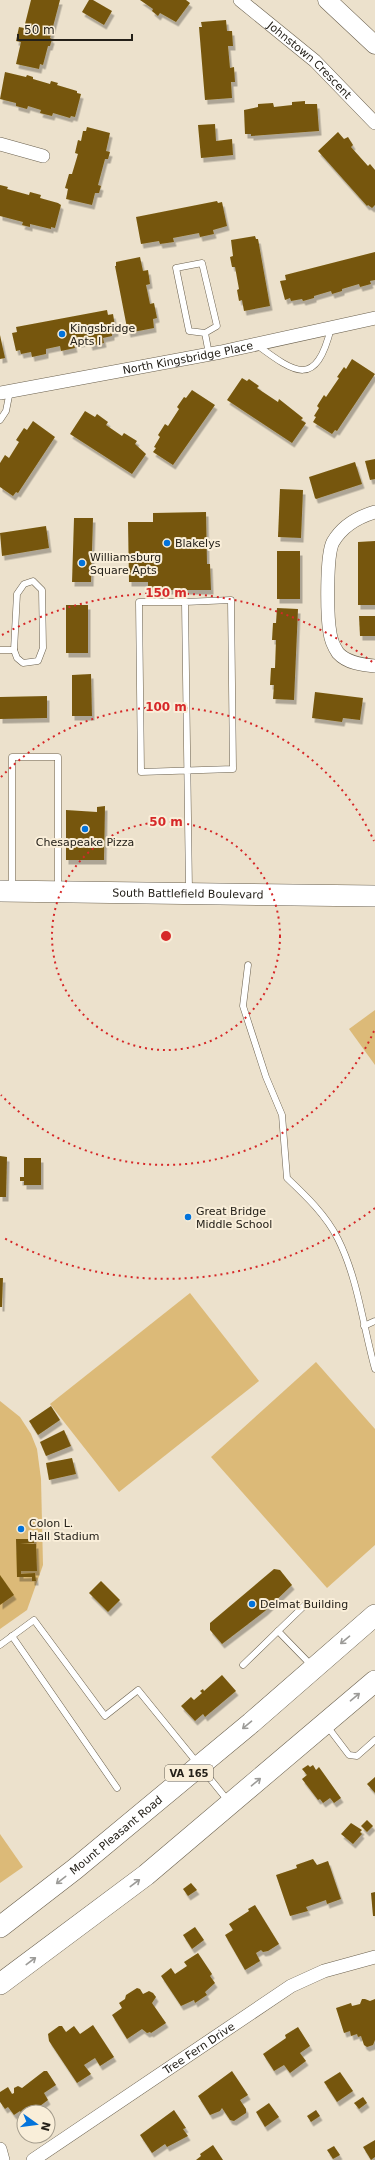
<svg xmlns="http://www.w3.org/2000/svg" width="375" height="2160" viewBox="0 0 375 2160" font-family="'DejaVu Sans',sans-serif">
  <style>
    .garden { fill: #dcba78 }
    .building { fill: #76570b; filter: url(#shadow) }
    .lines { fill: none; stroke-linecap: round; stroke-linejoin: round }
    .service-casing { stroke: #6a604e; stroke-width: 7 }
    .minor-casing { stroke: #6a604e; stroke-width: 14 }
    .secondary-casing { stroke: #6a604e; stroke-width: 19 }
    .primary-casing { stroke: #6a604e; stroke-width: 22 }
    .service { stroke: #fff; stroke-width: 6 }
    .minor { stroke: #fff; stroke-width: 13 }
    .secondary { stroke: #fff; stroke-width: 18 }
    .primary { stroke: #fff; stroke-width: 21 }
    .oneway { stroke: #9c9b98 }
    .ring { fill: none; stroke: #d62828; stroke-width: 2; stroke-dasharray: 2 4 }
    .poi-dot { fill: #0373db; stroke: #f9eed9; stroke-width: 1.5 }
    .labels { text-anchor: middle; stroke-width: 4; stroke-linejoin: round; paint-order: stroke }
    .shield { fill: #f9eed9; stroke: #645e53; stroke-width: 1 }
    .shield-label { font-size: 10px; font-weight: bold; fill: #242019 }
    .street-label { font-size: 11px; fill: #242019; stroke: #f9eed9 }
    .poi-label { font-size: 11px; fill: #242019; stroke: #f9eed9; text-anchor: start }
    .centre { fill: #d62828; stroke: #f9eed9; stroke-width: 2 }
    .ring-label { font-size: 12px; text-anchor: middle; font-weight: bold; fill: #d62828; stroke: #f9eed9; stroke-width: 4; stroke-linejoin: round; paint-order: stroke }
  </style>
  <defs>
    <filter id="shadow"><feDropShadow dx="2.5" dy="4.5" stdDeviation="0" flood-color="#0004"/></filter>
  </defs>
  <rect width="100%" height="100%" fill="#ece1cc"/>
  <g class="garden">
    <path d="M375,1010V1065L349,1029Z"/>
    <path d="M190,1293L259,1381L119,1492L50,1404Z"/>
    <path d="M316,1362L375,1429V1545L327,1588L211,1457Z"/>
    <path d="M0,1401L20,1417L31,1434L37,1449L41,1479L43,1565L27,1610L0,1629Z"/>
    <path d="M0,1834L23,1867L0,1883Z"/>
  </g>
  <g class="building">
    <path d="M31,0H60L50,38L52,39L50,46H48L43,65L40,64L39,69L16,64L21,42L16,41L19,27L24,28Z"/>
    <path d="M89,0H93L112,11L104,25L82,12Z"/>
    <path d="M140,0H186L190,3L176,22L160,13L158,16L152,11L153,9Z"/>
    <path d="M226,20L227,31H232L233,46H228L230,68L234,67L235,82H231L232,98L205,100L199,27H202L201,22Z"/>
    <path d="M5,72L26,77L27,75L33,77V79L50,84L51,81L58,83L57,85L77,91V93L81,94L75,117L71,116L70,118L53,113L52,116L40,113L41,110L28,106L27,109L16,106V103L0,99Z"/>
    <path d="M305,101V104H317L319,131L251,136V134H245L244,110L258,107V104L273,103L274,107L292,105V102Z"/>
    <path d="M215,124L216,141L232,139L233,155L201,158L198,125Z"/>
    <path d="M87,127L110,133L106,151L110,152L108,159H105L98,185L101,186L99,193H95L92,205L66,199L68,189L65,188L69,174H72L78,154L75,153L78,140L81,141L83,131H86Z"/>
    <path d="M338,132L344,139L348,137L353,145L351,147L368,166L370,164L375,170V205L372,208L368,205L367,206L318,151Z"/>
    <path d="M0,185L8,187L7,189L29,195L30,192L41,195L40,198L58,203L61,205L55,228L51,227V229L30,224V227L22,225L23,222L0,216Z"/>
    <path d="M217,201L218,203L222,202L227,226L213,230L214,234L200,237L199,233L173,238L174,242L160,244L159,241L141,244L136,217Z"/>
    <path d="M255,236L256,239H258L270,306L244,311L242,300L239,301L237,290L239,289L235,267H232L230,257L233,256L231,240Z"/>
    <path d="M375,252V280L370,281L371,284L360,287L359,284L342,289V291L332,294L331,291L314,296V298L303,301L302,299L291,301L290,298L285,300L280,281L286,280L285,275Z"/>
    <path d="M140,257L143,271L148,270L150,284L146,285L150,304L154,303L157,318L153,319L154,328L128,333L115,266H116V262Z"/>
    <path d="M107,310L108,315L113,314L116,332L112,333V336L103,338L104,343L90,346L89,341L74,344L75,348L61,351L60,346L46,349V354L32,357L31,352L21,354L20,350L16,351L12,333L17,332L16,327Z"/>
    <path d="M0,335L5,358L0,359Z"/>
    <path d="M352,359L375,374L337,431L335,430L332,434L313,422L316,417L314,416L319,408L317,406L324,395L326,397L339,378L337,377L344,367L346,369Z"/>
    <path d="M242,378L247,381L249,379L259,386L257,388L278,402L279,399L303,418L301,420L306,423L292,443L227,400Z"/>
    <path d="M192,390L215,405L173,465L153,452L156,448L154,447L160,437L158,435L165,424L168,426L179,409L177,407L184,397L186,398Z"/>
    <path d="M85,411L95,417L97,414L108,422L106,425L122,436L124,433L137,441L135,444L146,454L132,474L70,434Z"/>
    <path d="M33,421L55,437L18,493L16,492L13,496L0,487V463L5,455L9,458L19,442L16,440L24,428L27,430Z"/>
    <path d="M375,459V479L370,480L365,461Z"/>
    <path d="M355,462L362,484L316,499L315,498L309,477Z"/>
    <path d="M280,489L303,490L301,538L278,537Z"/>
    <path d="M206,512L207,564H210L211,590H148V582H129L128,522H153V513Z"/>
    <path d="M74,518H93L91,582H72Z"/>
    <path d="M46,526L49,548L2,556L0,533Z"/>
    <path d="M375,541V605H358V542Z"/>
    <rect x="277" y="551" width="23" height="48"/>
    <rect x="66" y="605" width="22" height="48"/>
    <path d="M277,608L298,609L294,700L273,699L274,685H270L271,668H275L276,640H272L273,623H276Z"/>
    <path d="M359,616H375V636H360Z"/>
    <path d="M91,674L92,716H72V675Z"/>
    <path d="M315,692L363,698L360,720L343,718L342,722L312,718Z"/>
    <path d="M47,696V718L0,719V697Z"/>
    <path d="M105,806L104,860H66V810L97,812V807Z"/>
    <path d="M0,1156L7,1157L6,1197H0Z"/>
    <path d="M24,1158H41V1185H24V1181H20V1177H24Z"/>
    <path d="M0,1278H3L2,1307H0Z"/>
    <path d="M51,1406L60,1420L38,1435L29,1421Z"/>
    <path d="M64,1430L71,1446L46,1456L40,1442Z"/>
    <path d="M72,1458L76,1474L49,1480L46,1463Z"/>
    <path d="M31,1535H34V1543L20,1544H36L37,1571H21V1574L35,1573L36,1581H32V1577H17L16,1539H31Z"/>
    <path d="M274,1569L280,1570L292,1585L265,1611L222,1644L210,1630V1623Z"/>
    <path d="M0,1575L14,1595L0,1605Z"/>
    <path d="M101,1581L120,1600L108,1612L89,1593Z"/>
    <path d="M222,1675L236,1691L205,1717L203,1714L195,1721L181,1706L191,1697L194,1700L202,1693L200,1691L203,1689L204,1691Z"/>
    <path d="M308,1765L310,1767L313,1765L316,1770L319,1767L341,1798L334,1803L330,1798L323,1803L320,1799L318,1800L302,1779L307,1775L302,1769Z"/>
    <path d="M375,1777V1793L367,1784Z"/>
    <path d="M367,1820L373,1826L367,1832L361,1826Z"/>
    <path d="M351,1823L362,1830L360,1832L362,1834L353,1844L341,1834Z"/>
    <path d="M313,1859L317,1865L328,1861L341,1899L327,1904L326,1900L306,1907L308,1911L290,1916L276,1875L297,1868L296,1865Z"/>
    <path d="M191,1883L197,1890L188,1896L183,1889Z"/>
    <path d="M375,1892V1916H373L371,1893Z"/>
    <path d="M255,1905L279,1944L268,1951L263,1952L261,1950L256,1953L260,1961L245,1970L225,1935L233,1930L229,1924L249,1911L248,1909Z"/>
    <path d="M195,1927L204,1940L192,1949L183,1935Z"/>
    <path d="M198,1953L212,1974L210,1976L215,1983L205,1992L207,1995L195,2003L194,2000L181,2006L161,1976L171,1968L175,1974L187,1966L184,1962Z"/>
    <path d="M137,1988L140,1989L143,1994L149,1991L153,1993L156,1997L152,2003L166,2023L151,2033L150,2032L147,2033L142,2029L127,2039L112,2015L122,2008L119,2003L125,1999L126,1995Z"/>
    <path d="M365,1999L370,2001L375,1999V2040L373,2045L367,2047L364,2045L361,2036L358,2037L357,2034L351,2036L350,2031L344,2033L336,2008L351,2003L352,2006L360,2004L362,1999Z"/>
    <path d="M93,2025L114,2057L100,2066L95,2058L84,2065L91,2074L77,2083L49,2041L48,2034L59,2026H62L66,2032L74,2026L80,2034Z"/>
    <path d="M298,2027L310,2046L300,2053L306,2061L290,2073L284,2065L274,2071L263,2054L286,2038L285,2035Z"/>
    <path d="M44,2071H47L56,2085L44,2093L48,2100L40,2106L41,2111L24,2112V2117L20,2111L14,2115L8,2107L5,2109L0,2102V2092L8,2087L12,2094L14,2093V2088L18,2086L22,2088Z"/>
    <path d="M232,2071L248,2095L240,2100L246,2109V2113L234,2121L230,2120L222,2108L220,2111L210,2115L198,2096Z"/>
    <path d="M340,2072L353,2091L337,2102L324,2082Z"/>
    <path d="M363,2097L367,2103L359,2109L354,2103Z"/>
    <path d="M269,2103L279,2117L265,2127L256,2112Z"/>
    <path d="M174,2110L186,2128L183,2129L188,2136L167,2147L165,2144L152,2153L140,2135Z"/>
    <path d="M316,2110L320,2116L311,2122L307,2116Z"/>
    <path d="M375,2140V2157L371,2160L363,2147Z"/>
    <path d="M213,2145L223,2160H196L201,2156L200,2154Z"/>
    <path d="M334,2146L340,2155L333,2159L327,2150Z"/>
  </g>
  <g class="lines">
    <defs>
      <g id="service">
        <path d="M205,333L189,331L176,268L202,263L217,326L205,333L209,354"/>
        <path d="M257,345C296,374 316,388 331,328"/>
        <path d="M0,420L6,411L10,391"/>
        <path d="M33,581L42,590L43,648L38,661L23,663L17,658L14,650L17,594L24,584Z"/>
        <path d="M185,602L231,600L233,769L141,772L139,602H185L189,890"/>
        <path d="M0,650H14"/>
        <path d="M12,888V757H58V888"/>
        <path d="M248,965L243,1006L266,1077L282,1115L287,1178C306,1196 326,1215 338,1239C358,1279 363,1326 375,1369"/>
        <path d="M364,1326L375,1321"/>
        <path d="M306,1604L278,1631L312,1666"/>
        <path d="M12,1636L117,1788"/>
        <path d="M0,1645L34,1620L105,1716L138,1690L229,1802"/>
        <path d="M243,1665L278,1631"/>
        <path d="M327,1726L349,1755L357,1756L375,1740"/>
      </g>
      <g id="minor">
        <path id="s1" d="M240,0L315,61L375,123"/>
        <path d="M0,144L43,156"/>
        <path id="s2" d="M0,393L221,352L375,318"/>
        <path d="M375,512C358,517 343,525 333,542C326,555 327,617 330,633C331,641 334,647 338,653C347,663 362,665 375,666"/>
        <path d="M0,2149L3,2160"/>
        <path id="s3" d="M33,2160L291,1986L324,1971L375,1957"/>
      </g>
      <path id="secondary" d="M327,0L375,45"/>
      <g id="primary">
        <path id="s4" d="M0,891L375,896"/>
        <path id="s5" d="M0,1927L75,1869L251,1723L375,1615"/>
        <path d="M0,1984L146,1875L375,1681"/>
      </g>
    </defs>
    <use href="#service" class="service-casing"/>
    <use href="#minor" class="minor-casing"/>
    <use href="#secondary" class="secondary-casing"/>
    <use href="#primary" class="primary-casing"/>
    <use href="#service" class="service"/>
    <use href="#minor" class="minor"/>
    <use href="#secondary" class="secondary"/>
    <use href="#primary" class="primary"/>
  </g>
  <defs><path id="oneway-shaft" d="M-6 0H5M1.5-3L5.5 0L1.5 3" fill="none" stroke-width="1.6" stroke-linecap="round" stroke-linejoin="round"/></defs>
  <g class="oneway">
    <use href="#oneway-shaft" transform="translate(345 1640) rotate(140)"/>
    <use href="#oneway-shaft" transform="translate(355 1697) rotate(-40)"/>
    <use href="#oneway-shaft" transform="translate(247 1725) rotate(140)"/>
    <use href="#oneway-shaft" transform="translate(256 1782) rotate(-40)"/>
    <use href="#oneway-shaft" transform="translate(61 1880) rotate(142)"/>
    <use href="#oneway-shaft" transform="translate(135 1883) rotate(-37)"/>
    <use href="#oneway-shaft" transform="translate(31 1961) rotate(-37)"/>
  </g>
  <g class="ring">
    <circle cx="166" cy="936" r="114"/>
    <path d="M374 1031A229 229 0 0 1 1 1095M1 777A229 229 0 0 1 374 841"/>
    <path d="M375 1208A343 343 0 0 1 2 1237M2 635A343 343 0 0 1 375 664"/>
  </g>
  <g class="poi-dot">
    <circle cx="62" cy="334" r="4"/>
    <circle cx="167" cy="543" r="4"/>
    <circle cx="82" cy="563" r="4"/>
    <circle cx="85" cy="829" r="4"/>
    <circle cx="188" cy="1217" r="4"/>
    <circle cx="21" cy="1529" r="4"/>
    <circle cx="252" cy="1604" r="4"/>
  </g>
  <g class="labels">
    <rect class="shield" x="165" y="1765" width="48" height="16" rx="3"/>
    <g class="shield-label">
      <text x="189" y="1777">VA 165</text>
    </g>
    <g class="street-label">
      <text dy="4" stroke="none"><textPath href="#s1" startOffset="92">Johnstown Crescent</textPath></text>
      <text dy="4" stroke="none"><textPath href="#s2" startOffset="191">North Kingsbridge Place</textPath></text>
      <text dy="4" stroke="none"><textPath href="#s4" startOffset="188">South Battlefield Boulevard</textPath></text>
      <text dy="4" stroke="none"><textPath href="#s5" startOffset="148">Mount Pleasant Road</textPath></text>
      <text dy="4" stroke="none"><textPath href="#s3" startOffset="200">Tree Fern Drive</textPath></text>
    </g>
    <g class="poi-label">
      <text x="70" y="332">Kingsbridge<tspan x="70" dy="13">Apts I</tspan></text>
      <text x="175" y="547">Blakelys</text>
      <text x="90" y="561">Williamsburg<tspan x="90" dy="13">Square Apts</tspan></text>
      <text x="85" y="846" text-anchor="middle">Chesapeake Pizza</text>
      <text x="196" y="1215">Great Bridge<tspan x="196" dy="13">Middle School</tspan></text>
      <text x="29" y="1527">Colon L.<tspan x="29" dy="13">Hall Stadium</tspan></text>
      <text x="260" y="1608">Delmat Building</text>
    </g>
  </g>
  <circle cx="166" cy="936" r="6" class="centre"/>
  <g class="ring-label">
    <text x="166" y="597">150 m</text>
    <text x="166" y="711">100 m</text>
    <text x="166" y="826">50 m</text>
  </g>
  <g transform="translate(36 2124) rotate(104)"><circle r="19" fill="#f9eed9" stroke="#a49c8c"/>
  <path d="M0-3L7 15L0 10L-7 15Z" fill="#0373db"/>
  <text y="-6" font-size="11" font-weight="bold" text-anchor="middle" fill="#242019">N</text>
  </g>
  <path d="M18 34v6h114v-6" fill="none" stroke="#242019" stroke-width="2"/>
  <text x="24" y="34" font-size="12" fill="#242019" stroke="#f9eed9" stroke-width="3" paint-order="stroke">50 m</text>
</svg>
